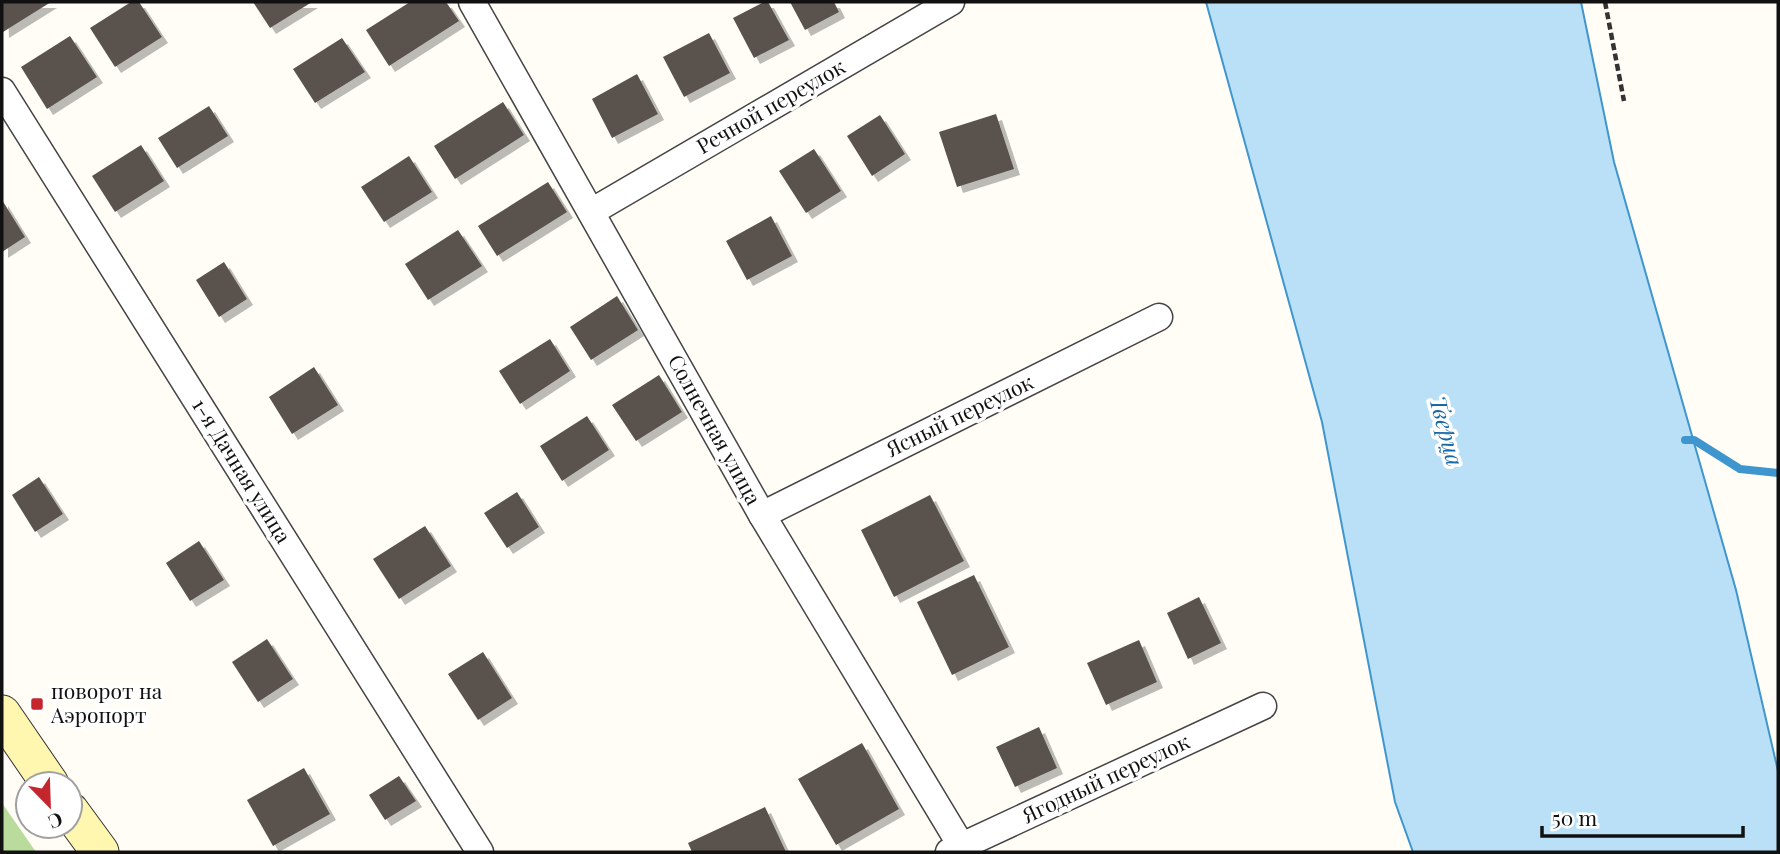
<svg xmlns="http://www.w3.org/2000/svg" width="1780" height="854" viewBox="0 0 1780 854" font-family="'Playfair Display',serif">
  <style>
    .forest { fill: #b9dc9c }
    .water { fill: #b9e0f7; stroke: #3f96cf; stroke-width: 2 }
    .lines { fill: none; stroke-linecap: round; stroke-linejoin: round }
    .stream { stroke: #3f96cf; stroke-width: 8 }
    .building { fill: #5a524d; filter: url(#shadow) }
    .minor-casing { stroke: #444; stroke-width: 29 }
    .secondary-casing { stroke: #333; stroke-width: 39 }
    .path { stroke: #333; stroke-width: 4.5; stroke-dasharray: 7 3.5; stroke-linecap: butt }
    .minor { stroke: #fff; stroke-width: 26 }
    .secondary { stroke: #fff6b0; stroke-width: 37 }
    .poi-dot { fill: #c4262e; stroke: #fff; stroke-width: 2.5 }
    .labels { text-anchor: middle; stroke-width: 7; stroke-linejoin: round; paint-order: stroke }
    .street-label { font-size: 21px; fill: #111; stroke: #fff }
    .poi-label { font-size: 21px; fill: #111; stroke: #fff; text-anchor: start }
    .water-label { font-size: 23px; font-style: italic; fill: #1768a6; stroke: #fff }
  </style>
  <defs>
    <filter id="shadow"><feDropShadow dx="6" dy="6" stdDeviation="0" flood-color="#0004"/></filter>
  </defs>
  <rect width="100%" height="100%" fill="#fffdf5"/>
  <path class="forest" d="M2,803L36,852H2Z"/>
  <path class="water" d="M1206,2H1581L1614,162L1736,590L1778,771V852H1413L1395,802L1322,422Z"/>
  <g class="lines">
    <path class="stream" d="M1685,440H1694L1740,469L1778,473"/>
  </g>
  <g class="building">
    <path d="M2,2H51L3,32Z"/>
    <path d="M131,2H139L162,37L115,67L90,28Z"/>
    <path d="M253,2H312L270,28Z"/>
    <path d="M410,2H446L459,21L389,66L366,30Z"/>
    <path d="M764,2H768L789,40L754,58L733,18Z"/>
    <path d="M790,2H834L839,12L805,30Z"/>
    <path d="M709,33L730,73L684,97L663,57Z"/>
    <path d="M70,36L97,77L47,109L21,67Z"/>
    <path d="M342,38L365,72L315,103L293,69Z"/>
    <path d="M637,74L658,114L612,138L592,99Z"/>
    <path d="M503,102L524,135L455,179L434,146Z"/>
    <path d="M209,106L228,136L177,168L158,138Z"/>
    <path d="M996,114L1014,169L957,187L939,132Z"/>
    <path d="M880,115L905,154L872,176L847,136Z"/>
    <path d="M141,145L164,181L115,212L92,176Z"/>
    <path d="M814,149L841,191L806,213L779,171Z"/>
    <path d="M409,156L432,192L384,222L361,187Z"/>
    <path d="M548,182L567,212L497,256L478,226Z"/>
    <path d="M2,200L25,237L2,252Z"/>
    <path d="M771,216L792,256L747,280L726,241Z"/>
    <path d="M458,230L482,266L428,300L405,264Z"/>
    <path d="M224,262L247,299L219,317L196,280Z"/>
    <path d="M617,296L638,330L591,360L570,327Z"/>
    <path d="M550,339L570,371L520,404L499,371Z"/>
    <path d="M314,367L338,405L292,434L269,397Z"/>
    <path d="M659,375L682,412L636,441L612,405Z"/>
    <path d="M587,416L609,450L562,481L540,446Z"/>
    <path d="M39,477L63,514L35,532L12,495Z"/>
    <path d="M517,492L539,527L507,548L484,513Z"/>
    <path d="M930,495L964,561L894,597L861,530Z"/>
    <path d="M425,526L451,566L399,599L373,559Z"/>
    <path d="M199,541L224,580L190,601L166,563Z"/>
    <path d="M974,575L1009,647L952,675L917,602Z"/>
    <path d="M1199,597L1221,643L1188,659L1167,613Z"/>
    <path d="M267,639L293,679L258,702L232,662Z"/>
    <path d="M1139,640L1157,682L1106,705L1087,663Z"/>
    <path d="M483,652L512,698L478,720L448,674Z"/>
    <path d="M1039,727L1057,768L1015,787L996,747Z"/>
    <path d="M862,743L899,809L836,845L798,779Z"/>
    <path d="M304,768L330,814L273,846L247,800Z"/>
    <path d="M399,776L416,801L385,820L369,795Z"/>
    <path d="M765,807L786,852H692L688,843Z"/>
  </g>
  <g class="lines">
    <defs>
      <g id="minor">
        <path d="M472,2L762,515L965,852"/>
        <path d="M2,91L480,852"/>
        <path d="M591,212L951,2"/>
        <path d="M762,515L1159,317"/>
        <path d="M949,852L1263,706"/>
      </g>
      <g id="secondary">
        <path d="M2,714L50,784"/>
        <path d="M70,811L100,852"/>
      </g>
    </defs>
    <use href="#minor" class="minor-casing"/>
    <use href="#secondary" class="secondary-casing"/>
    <path class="path" d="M1605,2L1624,101"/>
    <use href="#minor" class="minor"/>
    <use href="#secondary" class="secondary"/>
  </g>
  <rect class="poi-dot" x="30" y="697" width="14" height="14" rx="3.5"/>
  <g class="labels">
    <g class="street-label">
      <text transform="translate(771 107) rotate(-30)" y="7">Речной переулок</text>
      <text transform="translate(960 416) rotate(-26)" y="7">Ясный переулок</text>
      <text transform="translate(714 430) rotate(61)" y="7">Солнечная улица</text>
      <text transform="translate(241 471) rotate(58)" y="7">1-я Дачная улица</text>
      <text transform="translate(1106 779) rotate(-25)" y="7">Ягодный переулок</text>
    </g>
    <g class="poi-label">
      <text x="51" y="699">поворот на<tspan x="51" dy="24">Аэропорт</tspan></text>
    </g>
    <g class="water-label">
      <text transform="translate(1446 431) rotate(75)" y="8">Тверца</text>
    </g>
  </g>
  <rect width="1780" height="854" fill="none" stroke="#111111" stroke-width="7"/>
  <g transform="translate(49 805) rotate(157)"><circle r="33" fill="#ffffff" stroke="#a0a0a0" stroke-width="2"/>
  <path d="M0-5L12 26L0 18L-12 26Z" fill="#c4262e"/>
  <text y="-10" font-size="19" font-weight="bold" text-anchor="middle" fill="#111111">С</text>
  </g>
  <path d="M1542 826v10h201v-10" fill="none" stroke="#111111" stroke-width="3.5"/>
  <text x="1552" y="826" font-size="21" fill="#111111" stroke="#ffffff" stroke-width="5" paint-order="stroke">50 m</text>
</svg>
